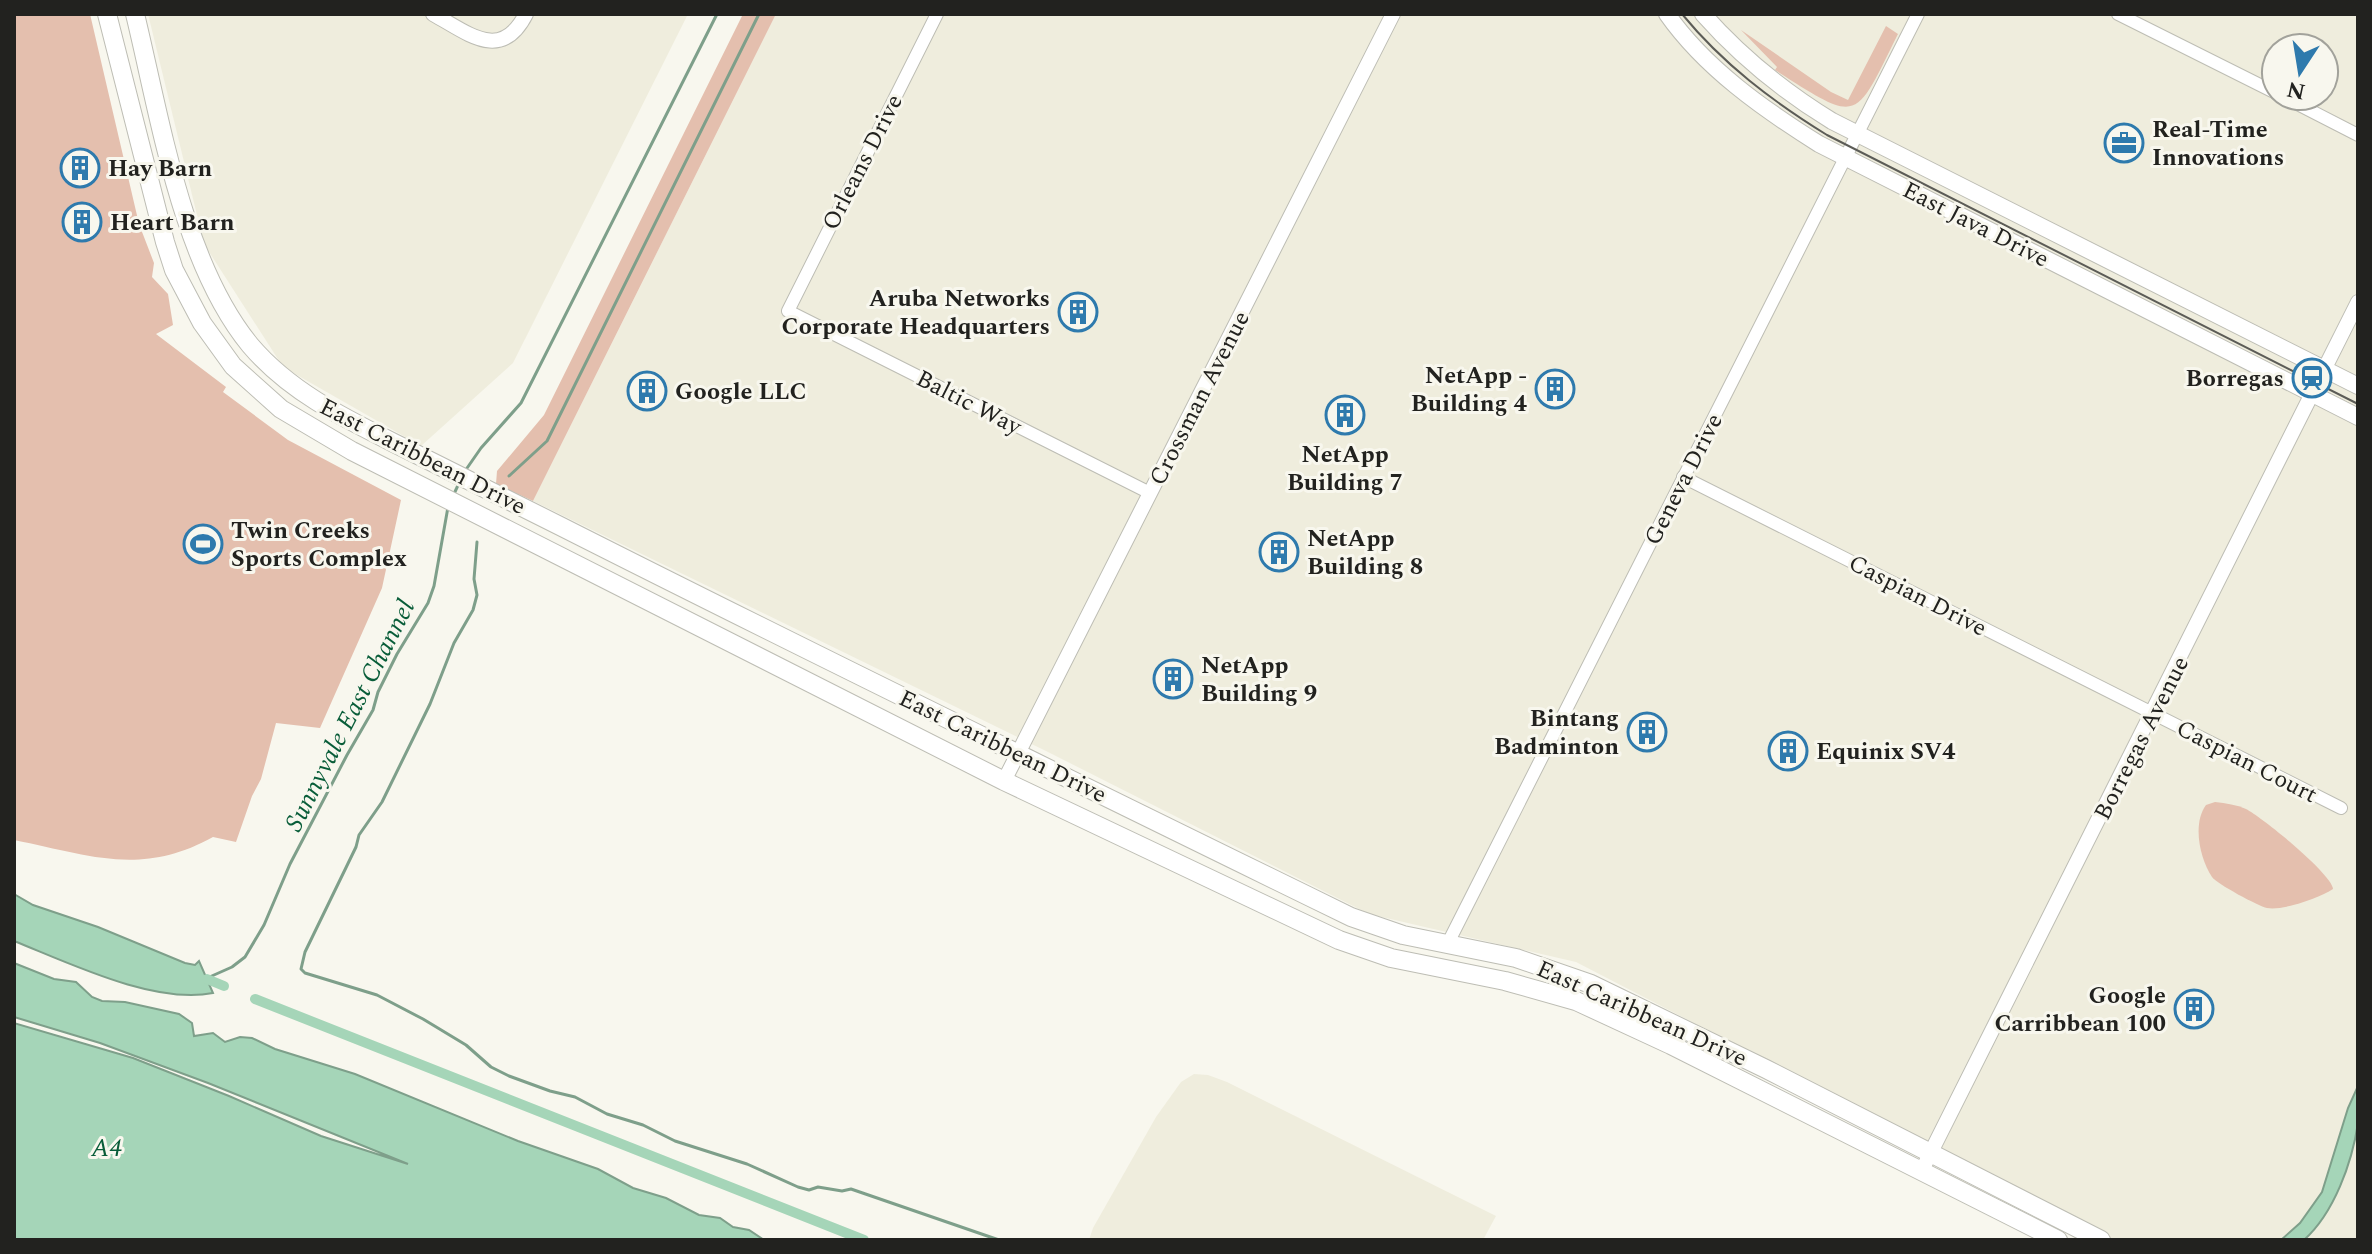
<svg xmlns="http://www.w3.org/2000/svg" width="2372" height="1254" viewBox="0 0 2372 1254" font-family="Spectral,serif">
  <style>
    .built { fill: #efeddd; fill-rule: evenodd }
    .green { fill: #e4bfae }
    .water { fill: #a5d5b8; stroke: #7e9f8a; stroke-width: 2 }
    .lines { fill: none; stroke-linecap: round; stroke-linejoin: round }
    .stream { stroke: #7e9f8a; stroke-width: 3 }
    .canal { stroke: #a5d5b8; stroke-width: 10 }
    .minor-casing { stroke: #bdbdb4; stroke-width: 14 }
    .tertiary-casing { stroke: #bdbdb4; stroke-width: 16 }
    .secondary-casing { stroke: #bdbdb4; stroke-width: 18 }
    .primary-casing { stroke: #bdbdb4; stroke-width: 20 }
    .minor { stroke: #fff; stroke-width: 12 }
    .tertiary { stroke: #fff; stroke-width: 14 }
    .secondary { stroke: #fff; stroke-width: 16 }
    .primary { stroke: #fff; stroke-width: 18 }
    .tram { stroke: #5c5c57; stroke-width: 2 }
    .labels { text-anchor: middle; stroke-width: 6; stroke-linejoin: round; paint-order: stroke }
    .poi-label { font-size: 24px; font-weight: bold; fill: #22221f; stroke: #f8f7ee; text-anchor: start }
    .street-label { font-size: 24px; fill: #22221f; stroke: #f8f7ee }
    .water-label { font-size: 26px; font-style: italic; fill: #095d39; stroke: #f8f7ee }
  </style>
  <rect width="100%" height="100%" fill="#f8f7ee"/>
  <g class="built">
    <path d="M148,14H688L513,363L421,446L283,367L204,244Z"/>
    <path d="M776,14H2358V1240H2114L1576,962L1369,914L1046,751L533,501ZM2276,48H2324V96H2276Z"/>
    <path d="M1194,1074L1208,1075L1227,1082L1496,1216L1483,1240H1089L1093,1228L1156,1117L1181,1082Z"/>
  </g>
  <g class="green">
    <path d="M14,14H90L139,224L154,263L152,277L168,294L173,325L156,334L226,387L223,392L288,440L401,500L382,588L320,728L276,723L261,779L252,796L236,842L213,837C141,877 89,855 14,840Z"/>
    <path d="M743,14H776L533,501L496,484L497,471L544,415Z"/>
    <path d="M1886,26L1898,34C1854,122 1861,125 1775,70L1777,67L1741,30L1831,92L1848,100Z"/>
    <path d="M2215,802C2226,803 2237,805 2246,809C2263,818 2332,874 2333,889C2319,898 2283,911 2267,908C2258,906 2217,884 2212,877C2200,859 2192,824 2206,805Z"/>
  </g>
  <g class="water">
    <path d="M14,894L33,905L98,927L185,963L195,965L199,961L213,993C155,1005 69,963 14,941Z"/>
    <path d="M14,963L54,979L76,982L92,997L102,1001L125,1002L179,1014L192,1023L194,1036L213,1033L225,1042L240,1037L252,1038L275,1049L355,1074L518,1141L598,1169L633,1188L666,1198L699,1215L720,1218L733,1227L749,1230L764,1240H14V1023L133,1058L229,1096L321,1136L408,1164L208,1083L100,1043L14,1017Z"/>
    <path d="M2358,1086C2358,1098 2360,1111 2358,1123C2352,1163 2334,1213 2304,1240H2281L2300,1223L2322,1192L2348,1108Z"/>
  </g>
  <g class="lines">
    <g class="stream">
      <path d="M465,471L481,448L521,403L717,14"/>
      <path d="M509,476L547,441L759,14"/>
      <path d="M453,496L460,481"/>
      <path d="M477,542L474,579L477,595L473,610L454,643L430,704L382,802L359,835L356,847L305,952L301,969L305,973L377,995L423,1019L466,1045L491,1067L509,1076L550,1091L575,1097L607,1114L643,1125L675,1141L747,1164L798,1187L809,1190L818,1187L842,1191L851,1189L999,1240"/>
      <path d="M205,979L232,967L245,957L264,925L290,864L347,755L373,710L378,692L397,654L428,603L434,586L448,507"/>
    </g>
    <g class="canal">
      <path d="M207,979L224,986"/>
      <path d="M255,999L864,1240"/>
    </g>
    <defs>
      <g id="minor">
        <path d="M937,14L788,311L1150,493"/>
        <path d="M2118,14L2276,93"/>
        <path d="M2282,96L2358,135"/>
        <path d="M1683,477L2341,808"/>
        <path d="M1447,945L1918,14"/>
      </g>
      <g id="tertiary">
        <path d="M433,14C468,33 501,63 526,14"/>
        <path d="M1004,781L1393,14"/>
        <path d="M1921,1172L2358,302"/>
      </g>
      <g id="secondary">
        <path d="M1667,14C1705,68 1763,109 1819,144L2358,417"/>
        <path d="M1703,14C1741,57 1783,91 1832,121L2358,386"/>
      </g>
      <g id="primary">
        <path d="M107,14L165,242L174,270L202,323L233,366L281,409L352,451L1004,781L1339,940L1391,958L1505,981L1576,1001L1671,1045L2058,1240"/>
        <path d="M135,14C160,117 182,262 250,345C294,397 357,424 416,454C464,478 512,502 560,526C823,659 1087,788 1351,917L1403,935L1516,958L1591,984L1766,1069L2101,1240"/>
      </g>
    </defs>
    <use href="#minor" class="minor-casing"/>
    <use href="#tertiary" class="tertiary-casing"/>
    <use href="#secondary" class="secondary-casing"/>
    <use href="#primary" class="primary-casing"/>
    <use href="#minor" class="minor"/>
    <use href="#tertiary" class="tertiary"/>
    <use href="#secondary" class="secondary"/>
    <use href="#primary" class="primary"/>
    <path class="tram" d="M1682,14C1723,64 1772,101 1827,135L2358,404"/>
  </g>
  <defs>
    <symbol id="office-ring" viewBox="-11 -11 22 22"><circle r="9.5" fill="#f8f7ee" stroke="#2e7aad" stroke-width="1.5"/><path d="M-6-3h4V-5.5h4V-3h4V5H-6ZM-1-4.5V-3h2v-1.5ZM-6 0V1H6V0Z" fill="#2e7aad"/></symbol>
    <symbol id="building-ring" viewBox="-11 -11 22 22"><circle r="9.5" fill="#f8f7ee" stroke="#2e7aad" stroke-width="1.5"/><path d="M-4-6H4V6H1V3H-1V6H-4ZM-2.5-4.3h1.7v1.8h-1.7ZM.8-4.3h1.7v1.8H.8ZM-2.5-1h1.7V.8h-1.7ZM.8-1h1.7V.8H.8Z" fill="#2e7aad"/></symbol>
    <symbol id="station-ring" viewBox="-11 -11 22 22"><circle r="9.5" fill="#f8f7ee" stroke="#2e7aad" stroke-width="1.5"/><path d="M-3-6H3Q5-6 5-4V2Q5 4 3 4L4.5 6H3L1.5 4h-3L-3 6H-4.5L-3 4Q-5 4-5 2V-4Q-5-6-3-6ZM-3.5-4v3h7v-3ZM-3.5 1v1.5H-2V1ZM2 1v1.5H3.5V1Z" fill="#2e7aad"/></symbol>
    <symbol id="stadium-ring" viewBox="-11 -11 22 22"><circle r="9.5" fill="#f8f7ee" stroke="#2e7aad" stroke-width="1.5"/><path d="M0-5a6.5 5 0 1 0 0 10a6.5 5 0 1 0 0-10ZM-3.5-1.8h7v3.6h-7Z" fill="#2e7aad"/></symbol>
  </defs>
  <g fill-rule="evenodd">
    <use href="#office-ring" x="2102" y="121" width="44" height="44"/>
    <use href="#building-ring" x="58" y="146" width="44" height="44"/>
    <use href="#building-ring" x="60" y="200" width="44" height="44"/>
    <use href="#building-ring" x="1056" y="290" width="44" height="44"/>
    <use href="#station-ring" x="2290" y="356" width="44" height="44"/>
    <use href="#building-ring" x="1533" y="367" width="44" height="44"/>
    <use href="#building-ring" x="625" y="369" width="44" height="44"/>
    <use href="#building-ring" x="1323" y="393" width="44" height="44"/>
    <use href="#stadium-ring" x="181" y="522" width="44" height="44"/>
    <use href="#building-ring" x="1257" y="530" width="44" height="44"/>
    <use href="#building-ring" x="1151" y="657" width="44" height="44"/>
    <use href="#building-ring" x="1625" y="710" width="44" height="44"/>
    <use href="#building-ring" x="1766" y="729" width="44" height="44"/>
    <use href="#building-ring" x="2172" y="987" width="44" height="44"/>
  </g>
  <g class="labels">
    <g class="poi-label">
      <text x="2152" y="137">Real-Time<tspan x="2152" dy="28">Innovations</tspan></text>
      <text x="108" y="176">Hay Barn</text>
      <text x="110" y="230">Heart Barn</text>
      <text x="1050" y="306" text-anchor="end">Aruba Networks<tspan x="1050" dy="28">Corporate Headquarters</tspan></text>
      <text x="1527" y="383" text-anchor="end">NetApp -<tspan x="1527" dy="28">Building 4</tspan></text>
      <text x="2284" y="386" text-anchor="end">Borregas</text>
      <text x="675" y="399">Google LLC</text>
      <text x="1345" y="462" text-anchor="middle">NetApp<tspan x="1345" dy="28">Building 7</tspan></text>
      <text x="231" y="538">Twin Creeks<tspan x="231" dy="28">Sports Complex</tspan></text>
      <text x="1307" y="546">NetApp<tspan x="1307" dy="28">Building 8</tspan></text>
      <text x="1201" y="673">NetApp<tspan x="1201" dy="28">Building 9</tspan></text>
      <text x="1619" y="726" text-anchor="end">Bintang<tspan x="1619" dy="28">Badminton</tspan></text>
      <text x="1816" y="759">Equinix SV4</text>
      <text x="2166" y="1003" text-anchor="end">Google<tspan x="2166" dy="28">Carribbean 100</tspan></text>
    </g>
    <g class="street-label">
      <text transform="translate(862 162) rotate(-63)" y="8">Orleans Drive</text>
      <text transform="translate(1976 224) rotate(27)" y="8">East Java Drive</text>
      <text transform="translate(1199 398) rotate(-63)" y="8">Crossman Avenue</text>
      <text transform="translate(969 402) rotate(27)" y="8">Baltic Way</text>
      <text transform="translate(423 456) rotate(27)" y="8">East Caribbean Drive</text>
      <text transform="translate(1683 479) rotate(-63)" y="8">Geneva Drive</text>
      <text transform="translate(1918 595) rotate(27)" y="8">Caspian Drive</text>
      <text transform="translate(2141 738) rotate(-63)" y="8">Borregas Avenue</text>
      <text transform="translate(1003 746) rotate(26)" y="8">East Caribbean Drive</text>
      <text transform="translate(2247 761) rotate(27)" y="8">Caspian Court</text>
      <text transform="translate(1642 1013) rotate(24)" y="8">East Caribbean Drive</text>
    </g>
    <g class="water-label">
      <text transform="translate(349 715) rotate(-63)" y="9">Sunnyvale East Channel</text>
      <text x="107" y="1156">A4</text>
    </g>
  </g>
  <rect width="2372" height="1254" fill="none" stroke="#22221f" stroke-width="32"/>
  <g transform="translate(2300 72) rotate(192)"><circle r="38" fill="#f8f7ee" stroke="#a2a29b" stroke-width="2"/>
  <path d="M0-6L14 30L0 20L-14 30Z" fill="#2e7aad"/>
  <text y="-12" font-size="22" font-weight="bold" text-anchor="middle" fill="#22221f">N</text>
  </g>
</svg>
